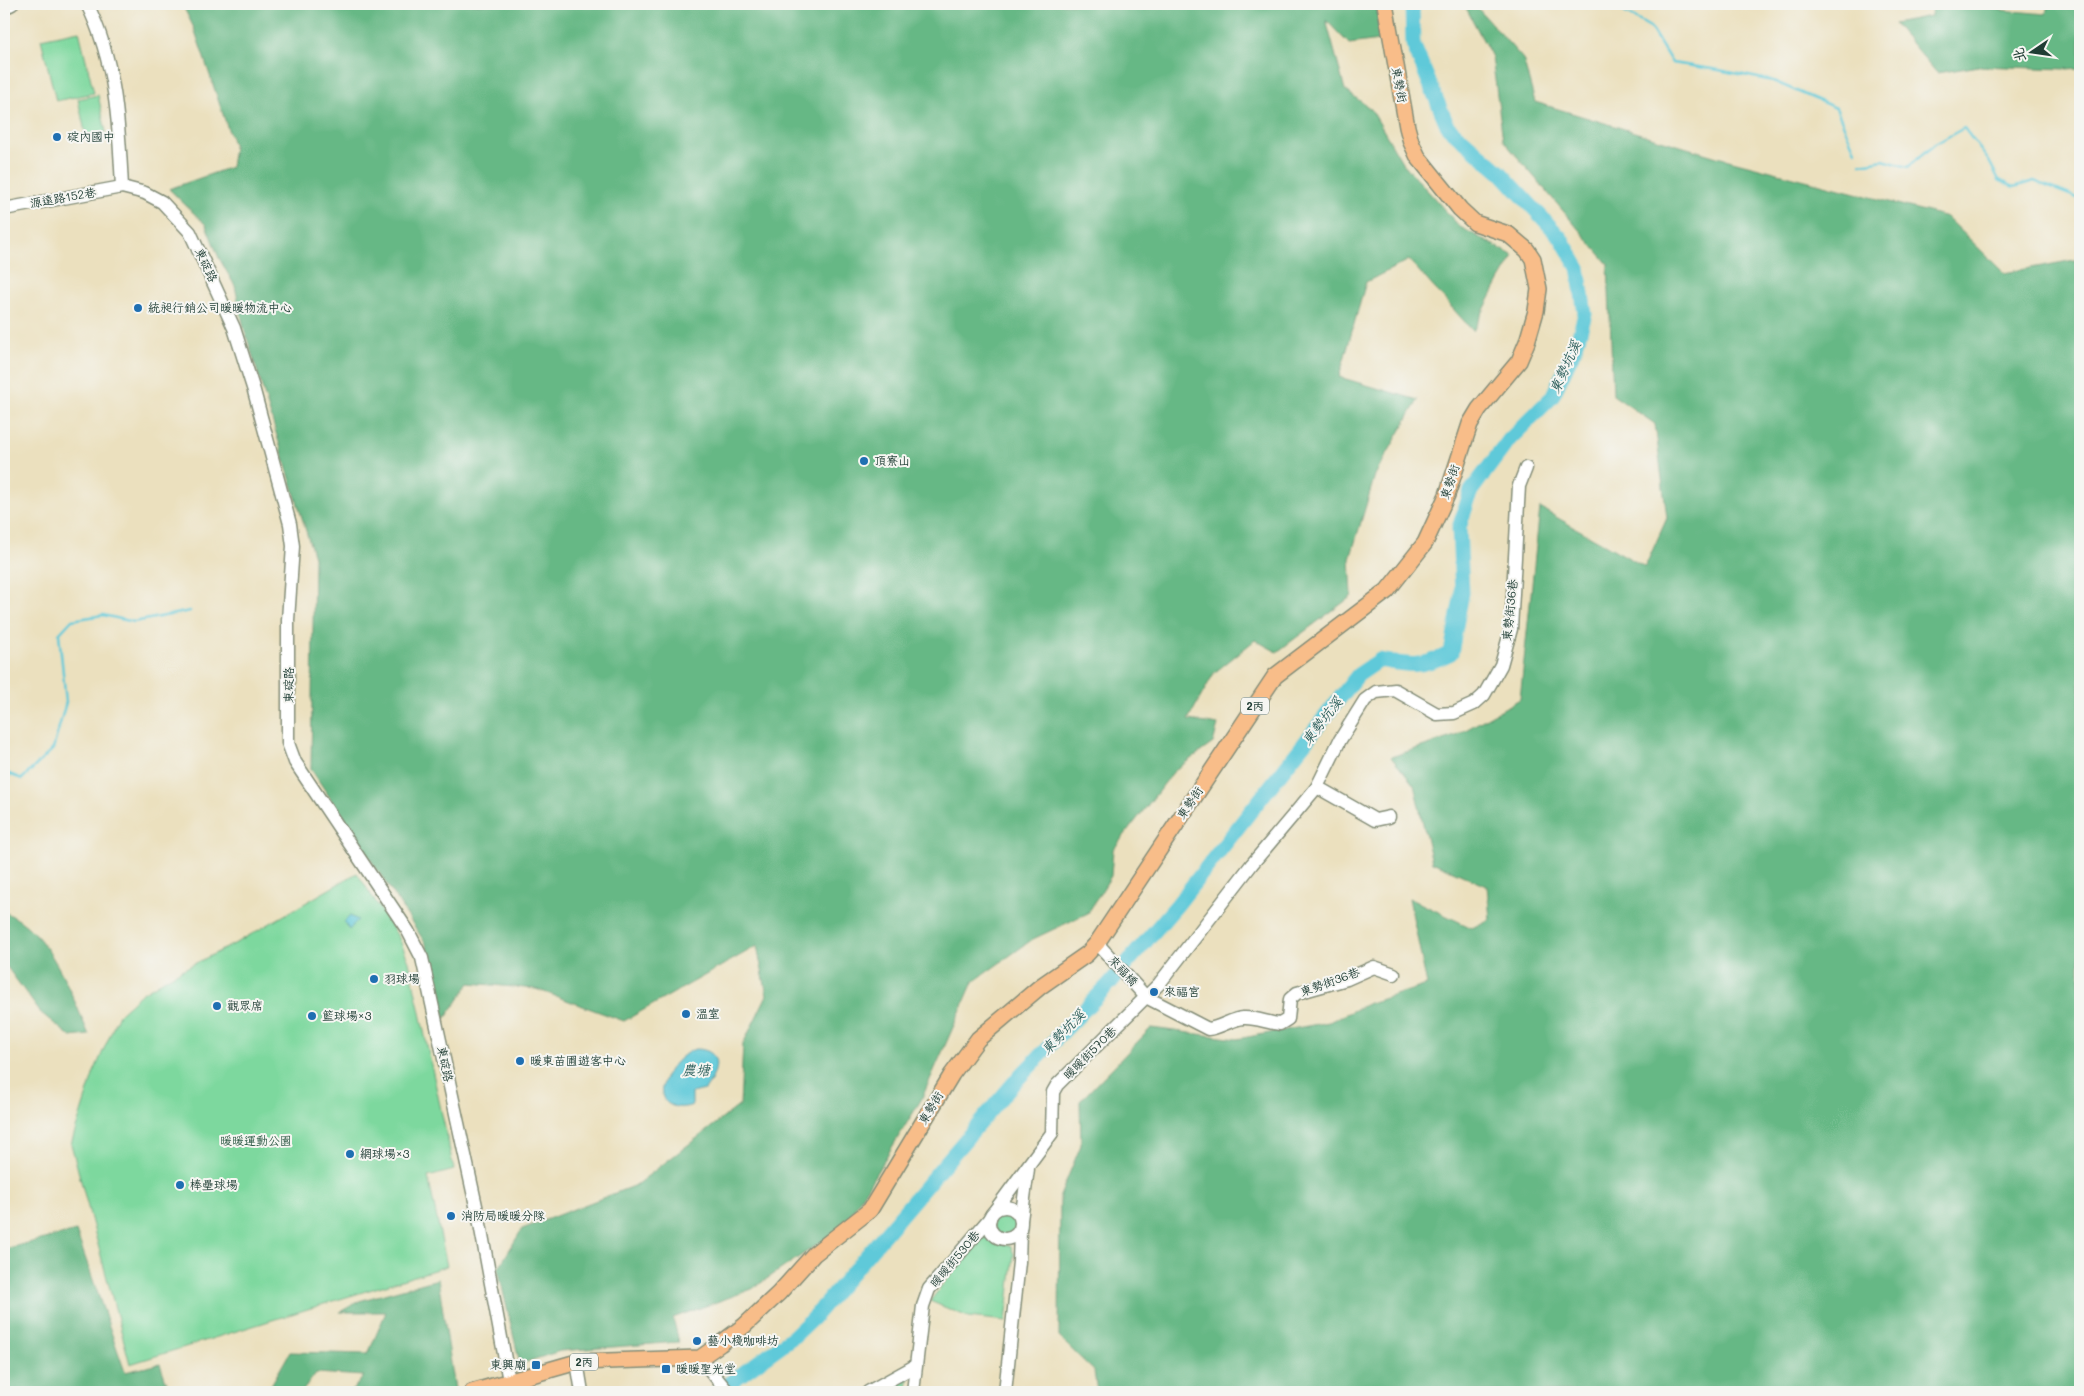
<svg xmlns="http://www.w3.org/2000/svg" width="2084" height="1396" viewBox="0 0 2084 1396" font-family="Mali,'LXGW WenKai TC',sans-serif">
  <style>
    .green { fill: #7dd89e; stroke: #4e8a69 }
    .forest { fill: #66b885; stroke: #427a5c }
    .water { fill: #5fc9d9; stroke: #3f8386 }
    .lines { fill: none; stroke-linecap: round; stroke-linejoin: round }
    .stream { stroke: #5fc9d9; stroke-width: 2.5 }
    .river { stroke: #5fc9d9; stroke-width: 15 }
    .minor-casing { stroke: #858e79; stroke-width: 15 }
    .major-casing { stroke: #858e79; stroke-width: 18 }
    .minor { stroke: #fff; stroke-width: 12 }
    .major { stroke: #f8bd89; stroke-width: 15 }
    .poi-dot { fill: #1f6fb2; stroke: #f6f6f2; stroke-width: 2 }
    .labels { text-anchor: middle; stroke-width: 4; stroke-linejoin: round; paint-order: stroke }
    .shield { fill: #f6f6f2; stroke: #60746d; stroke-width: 1 }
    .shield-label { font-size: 11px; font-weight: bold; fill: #1f3d34 }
    .street-label { font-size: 12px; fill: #1f3d34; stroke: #f6f6f2 }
    .poi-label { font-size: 12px; fill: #1f3d34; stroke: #f6f6f2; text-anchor: start }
    .park-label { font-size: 12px; fill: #325c49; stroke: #f6f6f2 }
    .water-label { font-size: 14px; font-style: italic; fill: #2f605d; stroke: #f6f6f2 }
  </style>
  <rect width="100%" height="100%" fill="#f6f6f2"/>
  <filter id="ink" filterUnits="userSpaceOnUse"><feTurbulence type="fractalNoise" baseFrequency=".02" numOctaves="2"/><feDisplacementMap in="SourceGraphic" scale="10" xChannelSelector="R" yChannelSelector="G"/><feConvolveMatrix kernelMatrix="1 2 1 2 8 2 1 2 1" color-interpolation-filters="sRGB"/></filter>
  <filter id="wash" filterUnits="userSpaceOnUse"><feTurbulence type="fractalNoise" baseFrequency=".0096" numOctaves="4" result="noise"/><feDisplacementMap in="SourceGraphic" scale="20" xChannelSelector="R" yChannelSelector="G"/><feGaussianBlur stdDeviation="1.12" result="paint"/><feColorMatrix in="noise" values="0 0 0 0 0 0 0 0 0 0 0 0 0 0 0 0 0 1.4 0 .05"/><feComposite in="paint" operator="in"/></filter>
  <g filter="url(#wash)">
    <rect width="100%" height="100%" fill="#ebe0be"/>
    <g class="green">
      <path d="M79,31L94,93L56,101L41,39Z"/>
      <path d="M98,95L106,132L86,137L78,99Z"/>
      <path d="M357,873L399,938L409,962L454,1170L428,1177L447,1266L130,1364L71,1144L94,1072L119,1014L141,994L174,974L238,942Z"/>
      <circle cx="1005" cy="1223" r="12"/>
      <path d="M982,1236L1011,1247L1014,1254L1006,1321L968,1317L930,1301Z"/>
      <path d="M908,1376L907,1392H878Z"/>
    </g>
    <g class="forest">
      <path d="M182,4H1377L1379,40L1349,44L1326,20L1345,90L1371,109L1402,162L1460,227L1514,256L1499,281L1473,331L1409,260L1366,282L1339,377L1418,400L1375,475L1350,559L1352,596L1277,652L1255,640L1214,673L1188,720L1218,725L1213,743L1174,771L1113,850L1111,876L1088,913L1033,939L973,982L921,1100L843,1227L752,1289L673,1318L679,1342L560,1351L520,1364L498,1269L522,1229L636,1185L740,1105L743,1044L767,995L757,946L624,1021L536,989L470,983L445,1019L426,944L311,769L314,557L244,328L235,286L219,258L206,225L169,189L231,167L234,147L194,28Z"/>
      <path d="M1464,4H1474L1523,59L1535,102L1717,157L1947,217L2004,273L2080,259V1392H1097L1094,1371L1059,1337L1060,1196L1081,1145L1080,1101L1151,1028L1237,1039L1329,1022L1367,1004L1427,985L1409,898L1472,928L1490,919L1487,886L1432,862L1414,785L1391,757L1455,736L1520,699L1540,508L1645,567L1667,518L1655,424L1613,395L1608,264L1503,140L1492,57Z"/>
      <path d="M1932,4H1977L2001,10L2046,14L2048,4H2080V68L2066,69L1979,66L1937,73L1894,23L1931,16Z"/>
      <path d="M4,912C50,930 71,994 89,1035L71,1037L40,1012L4,963Z"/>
      <path d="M76,1231L125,1372L160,1364L170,1392H4V1249Z"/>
      <path d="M438,1279L455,1389L444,1392H351L364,1376L316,1373L302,1392H267L290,1352L368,1354L386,1312H340L359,1301Z"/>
    </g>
    <g class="water">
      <path d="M350,916L358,920L349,930L344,922Z"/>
      <path d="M695,1049C724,1049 718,1073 705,1090L692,1093V1105C678,1111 659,1105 662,1087C664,1073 682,1053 695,1049Z"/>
    </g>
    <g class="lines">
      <g class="stream">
        <path d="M1618,4L1619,9L1650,27L1672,63L1719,70L1773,81L1836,108L1855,151"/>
        <path d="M1861,164L1883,160L1908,167L1935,144L1964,128L1989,161L1999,180L2014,187L2034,181L2080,199"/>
        <path d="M4,772L22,779L53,749L66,702L59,634L72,620L103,615L134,622L190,611"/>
      </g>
      <path class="river" d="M717,1392L794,1336L814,1317L1012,1085L1110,983L1177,905L1358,675L1380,660C1412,666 1421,668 1451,653L1462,593L1459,528L1471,491L1509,440L1552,397L1576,346L1585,314L1578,267L1561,238L1501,173L1448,127L1413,44L1412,4"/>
    </g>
  </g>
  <g filter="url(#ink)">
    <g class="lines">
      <defs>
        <g id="minor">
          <path d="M87,4C116,62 119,124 122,187"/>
          <path d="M4,8L12,4"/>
          <path d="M4,209L122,187L145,193L162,202L190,232L234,328L254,391L290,524L293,546L288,620V743L295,762L408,931L422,958L480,1224L509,1381"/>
          <path d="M1317,787L1375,820L1389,817"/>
          <path d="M1097,943L1146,997L1208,1029C1220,1028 1231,1019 1243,1018C1256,1017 1267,1023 1280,1024L1288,1019L1290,999L1297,993L1347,979L1374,967L1394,974"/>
          <circle cx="1005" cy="1223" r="16"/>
          <path d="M996,1209L1052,1133L1053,1092L1057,1085L1159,984L1252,864L1317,787L1340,740L1365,700L1376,692L1395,690L1437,714L1454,713L1474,704L1484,695L1501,665L1511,629L1519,486L1526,468"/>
          <path d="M1021,1220L1028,1169"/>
          <path d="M700,1358L728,1392"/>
          <path d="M577,1362L582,1392"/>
          <path d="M868,1392L915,1366"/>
          <path d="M913,1392L923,1306L929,1289L990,1218"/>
          <path d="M1005,1392L1019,1262L1020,1231"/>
        </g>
        <path id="major" d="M472,1392L577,1362L700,1358L720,1344L744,1326L779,1293L814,1254L870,1210L952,1074L978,1039L1041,986L1087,954L1097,943L1275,676L1387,591L1425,543L1447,495L1470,424L1479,409L1519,361L1527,342L1536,311L1539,289L1533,259L1527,250L1508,234L1475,223L1460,209L1418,157L1411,142L1407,127L1385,4"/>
      </defs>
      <use href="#minor" class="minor-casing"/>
      <use href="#major" class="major-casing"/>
      <use href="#minor" class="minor"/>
      <use href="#major" class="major"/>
    </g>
  </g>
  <g class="poi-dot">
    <circle cx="57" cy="137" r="5"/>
    <circle cx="138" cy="308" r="5"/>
    <circle cx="864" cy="461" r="5"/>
    <circle cx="374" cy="979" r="5"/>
    <circle cx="1154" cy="992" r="5"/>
    <circle cx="217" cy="1006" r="5"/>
    <circle cx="686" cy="1014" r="5"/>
    <circle cx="312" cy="1016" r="5"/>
    <circle cx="520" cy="1061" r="5"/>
    <circle cx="350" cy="1154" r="5"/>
    <circle cx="180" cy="1185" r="5"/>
    <circle cx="451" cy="1216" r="5"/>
    <circle cx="697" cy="1341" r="5"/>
    <rect x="531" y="1360" width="10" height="10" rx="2.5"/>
    <rect x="661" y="1364" width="10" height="10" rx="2.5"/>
  </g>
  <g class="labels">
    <g class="shield">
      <rect x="1241" y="697.5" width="28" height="17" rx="4"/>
      <rect x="570" y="1353.5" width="28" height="17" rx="4"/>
    </g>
    <g class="shield-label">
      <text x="1255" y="710">2丙</text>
      <text x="584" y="1366">2丙</text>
    </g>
    <g class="street-label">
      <text transform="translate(1399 85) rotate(79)" y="4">東勢街</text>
      <text transform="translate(63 198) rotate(-10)" y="4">源遠路152巷</text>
      <text transform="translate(206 265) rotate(65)" y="4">東碇路</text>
      <text transform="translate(1450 482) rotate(-72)" y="4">東勢街</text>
      <text transform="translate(1510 610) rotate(-84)" y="4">東勢街36巷</text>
      <text transform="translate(289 685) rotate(-90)" y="4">東碇路</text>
      <text transform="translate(1190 803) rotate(-56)" y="4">東勢街</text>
      <text transform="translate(1123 971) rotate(47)" y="4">來福橋</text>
      <text transform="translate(1330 982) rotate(-20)" y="4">東勢街36巷</text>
      <text transform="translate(1090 1053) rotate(-45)" y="4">暖暖街570巷</text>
      <text transform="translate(445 1064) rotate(78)" y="4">東碇路</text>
      <text transform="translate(931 1108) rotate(-59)" y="4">東勢街</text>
      <text transform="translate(955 1259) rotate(-50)" y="4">暖暖街530巷</text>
    </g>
    <g class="poi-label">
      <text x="67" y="141">碇內國中</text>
      <text x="148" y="312">統昶行銷公司暖暖物流中心</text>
      <text x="874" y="465">頂寮山</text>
      <text x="384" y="983">羽球場</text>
      <text x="1164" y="996">來福宮</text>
      <text x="227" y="1010">觀眾席</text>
      <text x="696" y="1018">溫室</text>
      <text x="322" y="1020">籃球場×3</text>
      <text x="530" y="1065">暖東苗圃遊客中心</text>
      <text x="360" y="1158">網球場×3</text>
      <text x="190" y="1189">棒壘球場</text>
      <text x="461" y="1220">消防局暖暖分隊</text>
      <text x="707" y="1345">藝小棧咖啡坊</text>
      <text x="526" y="1369" text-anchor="end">東興廟</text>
      <text x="676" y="1373">暖暖聖光堂</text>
    </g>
    <g class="park-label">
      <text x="256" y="1145">暖暖運動公園</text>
    </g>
    <g class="water-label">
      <text transform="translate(1565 367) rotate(-66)" y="5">東勢坑溪</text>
      <text transform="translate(1322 721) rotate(-52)" y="5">東勢坑溪</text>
      <text transform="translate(1063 1032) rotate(-46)" y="5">東勢坑溪</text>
      <text x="696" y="1075">農塘</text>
    </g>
  </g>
  <rect width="2084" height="1396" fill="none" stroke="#f6f6f2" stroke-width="20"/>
  <g transform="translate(2032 52) rotate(257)" stroke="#f6f6f2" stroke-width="4" paint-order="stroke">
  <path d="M0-4L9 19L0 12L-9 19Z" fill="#1f3d34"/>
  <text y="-8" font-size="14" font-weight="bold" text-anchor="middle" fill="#1f3d34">北</text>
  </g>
</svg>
